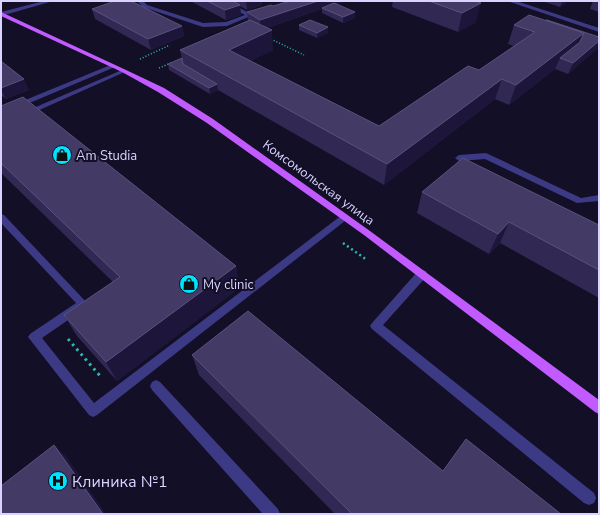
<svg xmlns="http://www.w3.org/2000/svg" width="600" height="515" viewBox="0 0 600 515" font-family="'Nunito Sans',sans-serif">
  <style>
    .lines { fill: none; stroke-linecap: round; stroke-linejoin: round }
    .path-far2 { stroke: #2fb8b0; stroke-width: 1.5; stroke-dasharray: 1 2; stroke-linecap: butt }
    .path-far1 { stroke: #2fb8b0; stroke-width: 2.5; stroke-dasharray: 2 3; stroke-linecap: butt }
    .path { stroke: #2fb8b0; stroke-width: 3; stroke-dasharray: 2.5 4; stroke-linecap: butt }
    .minor { fill: #3d3a85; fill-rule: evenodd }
    .major { fill: #c25bff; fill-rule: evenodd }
    .wall { fill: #312854 }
    .shaded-wall { fill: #1d163a }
    .building { fill: #433a66; stroke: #5a527e }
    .labels { text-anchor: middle; stroke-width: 4; stroke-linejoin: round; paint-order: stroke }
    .poi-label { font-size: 13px; fill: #d9d4ff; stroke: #130f26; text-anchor: start }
    .street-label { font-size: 13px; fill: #d9d4ff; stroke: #130f26 }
    .near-poi-label { font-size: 16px; fill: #d9d4ff; stroke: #130f26; text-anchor: start }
  </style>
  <rect width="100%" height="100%" fill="#130f26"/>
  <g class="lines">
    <g class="path-far2">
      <path d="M271,39L304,55"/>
      <path d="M140,59L170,45"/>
      <path d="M159,68L171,63"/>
    </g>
    <path class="path-far1" d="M343,243L367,260"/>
    <path class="path" d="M68,339L101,377"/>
    <g class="minor">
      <path d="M44,1H53L1,16V12Z"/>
      <path d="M137,1H143L147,5L203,23L226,22L245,15L219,1H226L253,15L227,26L203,27L143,7Z"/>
      <path d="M282,1H289L286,3Z"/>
      <path d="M507,1H516L599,28V32Z"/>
      <path d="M113,64L116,66L115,67L1,115V110Z"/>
      <path d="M122,70L127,71L1,127V122Z"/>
      <path d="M486,153L581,198L599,195V201L577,203L485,159L459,161L455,158L459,155Z"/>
      <path d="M1,214L4,215L88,304L87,307L42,338L94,403L342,215L345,214L350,217L97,415L93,417L89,415L28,337L30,334L76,303L1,223Z"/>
      <path d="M422,270L426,271L427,274L426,277L383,325L594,493L596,498L594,503L589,505L584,503L372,329L370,326L372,323L418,271Z"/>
      <path d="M156,380L160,382L278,509L280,514H263L152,390L150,386L152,382Z"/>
    </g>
    <path class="major" d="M1,12L126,70L164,88L213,119L370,231L599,400V414L595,412L364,235L207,123L158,92L122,72L1,16Z"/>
  </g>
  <g class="wall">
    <path d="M192,1H262V5L247,10L240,6L241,15L226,20L192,2Z"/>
    <path d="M393,1H474L476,22L458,32L392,7Z"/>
    <path d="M542,1H568L560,7Z"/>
    <path d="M593,1H599V12L590,9Z"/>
    <path d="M343,2L337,4L355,18L343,23L322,13V9L267,28L273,50L250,61L379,126L479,70L514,46L508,44L514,25L598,48L568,74L555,69L509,105L495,99L384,185L218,90L210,94L169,70L168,64L182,58L180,50L248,21L247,12L273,6Z"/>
    <path d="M92,9L182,26L184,36L151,50L95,19Z"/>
    <path d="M299,25L328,27V33L317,38L299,30Z"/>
    <path d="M1,61L29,90L6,99L1,95Z"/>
    <path d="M1,106L236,266L239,288L117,381L77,336L64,315L113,282L1,173Z"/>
    <path d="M422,192L599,225V298L500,243L489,254L417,213Z"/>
    <path d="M192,355L443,471L561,514H335L199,375Z"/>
  </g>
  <g class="shaded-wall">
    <path d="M246,1H262V5L247,10Z"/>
    <path d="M318,1H343V2L324,9L322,8V9L260,30V20Z"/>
    <path d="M563,1H568L560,7L562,2Z"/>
    <path d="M481,3L476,22L458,32L462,13Z"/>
    <path d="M240,5L241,15L226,20L225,10Z"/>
    <path d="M355,12V18L343,23V17Z"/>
    <path d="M182,26L184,36L151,50L148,39Z"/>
    <path d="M328,27V33L317,38V33Z"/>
    <path d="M272,30L273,50L231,70L229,50Z"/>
    <path d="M584,33L576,52L560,58L555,69L509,105L516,85Z"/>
    <path d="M599,41L598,48L568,74L573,63Z"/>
    <path d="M24,79L29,90L6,99L1,90V88Z"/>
    <path d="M502,79L495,99L384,185L387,164Z"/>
    <path d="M217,84L218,90L210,94L209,88Z"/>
    <path d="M509,222L500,243L489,254L498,234Z"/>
    <path d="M236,266L239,288L117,381L106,362Z"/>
    <path d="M54,445L66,456L106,514H103Z"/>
  </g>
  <g class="building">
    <path d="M115,1H131L182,26L148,39L92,9Z"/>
    <path d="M207,1H233L240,5L225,10Z"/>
    <path d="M290,1H318L260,20L247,12L271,5L273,6Z"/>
    <path d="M429,1H474L481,3L462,13Z"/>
    <path d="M334,3L355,12L343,17L322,8Z"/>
    <path d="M529,15L584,33L516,85L502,79L387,164L180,50L250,20L272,30L229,50L379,126L468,66L479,70L535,32L514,25Z"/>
    <path d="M310,20L328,27L317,33L299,25Z"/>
    <path d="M546,20H547L599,37V41L573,63L560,58L580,42L584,33Z"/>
    <path d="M182,58L183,64L217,84L209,88L168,64Z"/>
    <path d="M1,61L24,79L1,88Z"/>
    <path d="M23,97L236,266L106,362L64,315L120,277L1,163V106Z"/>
    <path d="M463,158L599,225V270L509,222L498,234L422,192Z"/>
    <path d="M248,311L443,471L466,439L561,514H352L192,355Z"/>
    <path d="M54,445L103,514H1V486Z"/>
  </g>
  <defs>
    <symbol id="shop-disc" viewBox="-11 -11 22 22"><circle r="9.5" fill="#00e5ff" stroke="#130f26"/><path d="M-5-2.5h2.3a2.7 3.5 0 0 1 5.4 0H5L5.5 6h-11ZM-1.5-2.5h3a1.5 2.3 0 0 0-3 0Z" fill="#111"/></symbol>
    <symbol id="hospital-disc" viewBox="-11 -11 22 22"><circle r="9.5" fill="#00e5ff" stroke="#130f26"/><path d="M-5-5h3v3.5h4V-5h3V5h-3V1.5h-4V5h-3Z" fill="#111"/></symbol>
  </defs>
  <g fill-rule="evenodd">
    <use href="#shop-disc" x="51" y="144" width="22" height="22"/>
    <use href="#shop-disc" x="178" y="273" width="22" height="22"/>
    <use href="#hospital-disc" x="47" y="470" width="22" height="22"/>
  </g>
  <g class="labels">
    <g class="poi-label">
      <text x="76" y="160">Am Studia</text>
      <text x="203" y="289">My clinic</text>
    </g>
    <g class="street-label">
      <text transform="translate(319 182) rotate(36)" y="5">Комсомольская улица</text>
    </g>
    <g class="near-poi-label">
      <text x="72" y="487">Клиника №1</text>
    </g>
  </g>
  <rect width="600" height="515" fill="none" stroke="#d9d4ff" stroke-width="4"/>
</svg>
